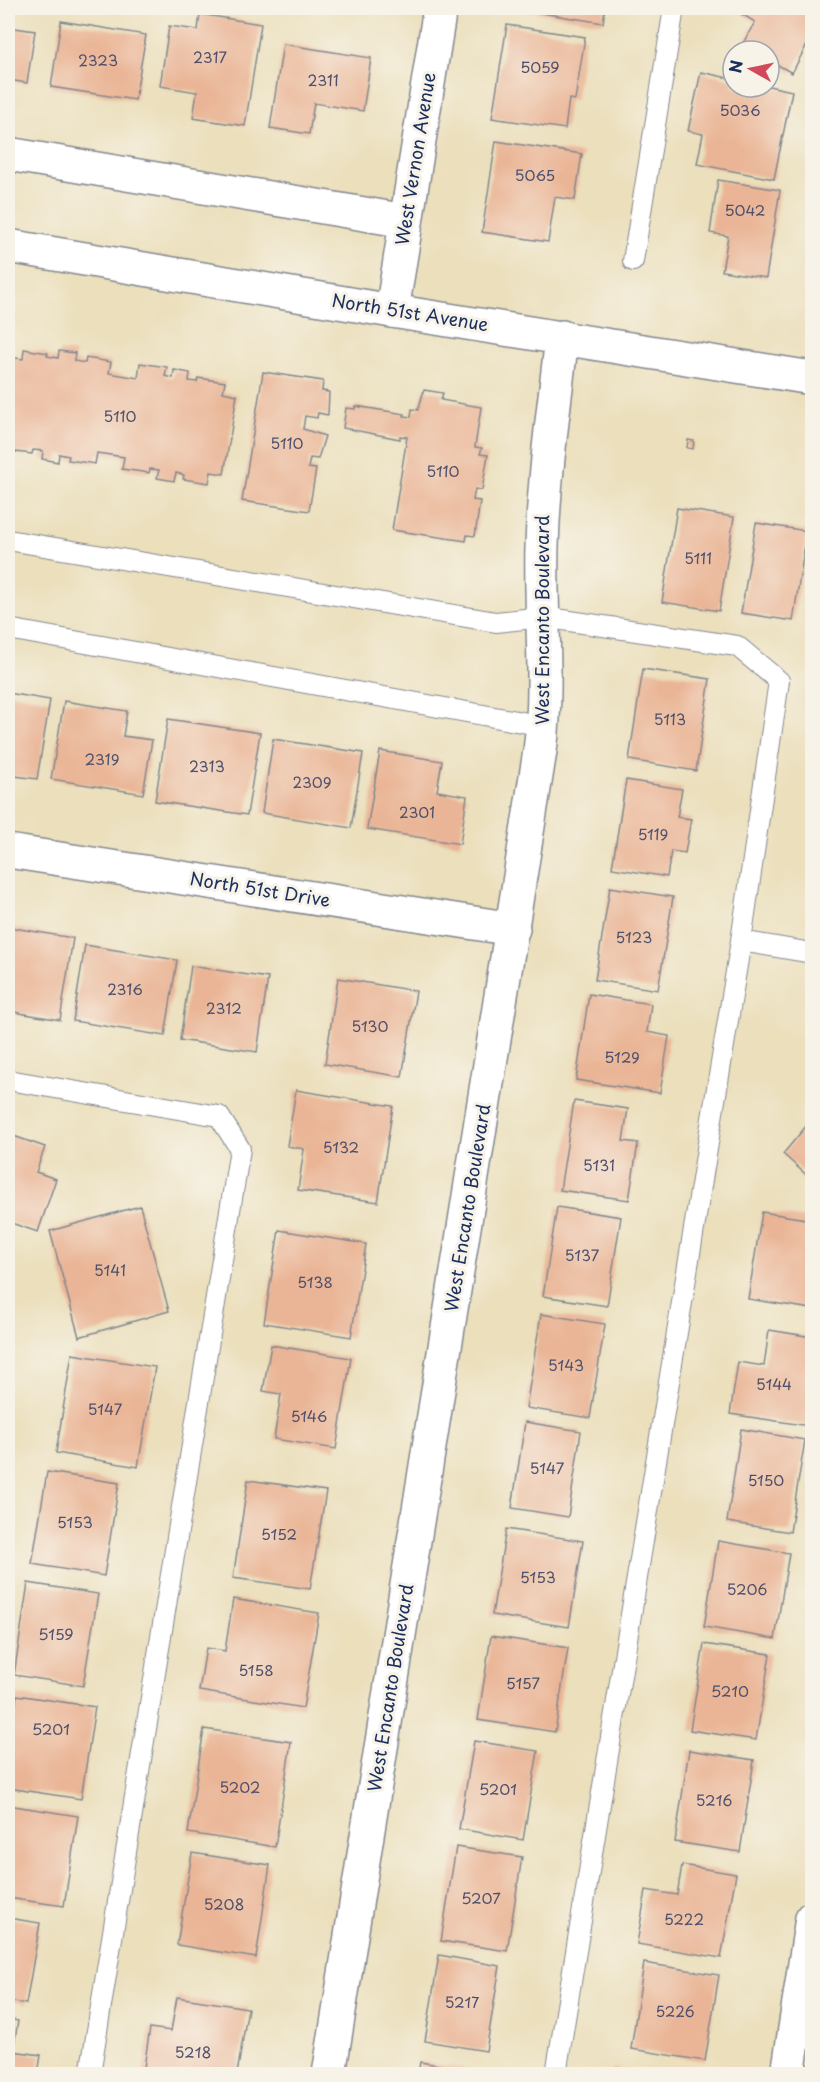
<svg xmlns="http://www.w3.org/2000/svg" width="820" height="2082" viewBox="0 0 820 2082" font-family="'Playpen Sans',sans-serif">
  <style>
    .building { fill: #eab596 }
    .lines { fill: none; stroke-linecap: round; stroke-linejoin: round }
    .service-casing { stroke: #83878d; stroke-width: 22 }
    .minor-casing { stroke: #83878d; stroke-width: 36 }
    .tertiary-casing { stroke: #83878d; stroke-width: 36 }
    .primary-casing { stroke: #83878d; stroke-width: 36 }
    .service { stroke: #fff; stroke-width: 20 }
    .minor { stroke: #fff; stroke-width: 33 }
    .tertiary { stroke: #fff; stroke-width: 33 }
    .primary { stroke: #fff; stroke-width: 33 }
    .labels { text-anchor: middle; stroke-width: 6; stroke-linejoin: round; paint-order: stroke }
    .number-label { font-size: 15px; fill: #4f506c }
    .street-label { font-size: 18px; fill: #1b2f5e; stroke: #f7f3e8 }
  </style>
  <rect width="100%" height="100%" fill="#f7f3e8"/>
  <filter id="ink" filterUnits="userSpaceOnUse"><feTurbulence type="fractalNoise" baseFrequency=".0167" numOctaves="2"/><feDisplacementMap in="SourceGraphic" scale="12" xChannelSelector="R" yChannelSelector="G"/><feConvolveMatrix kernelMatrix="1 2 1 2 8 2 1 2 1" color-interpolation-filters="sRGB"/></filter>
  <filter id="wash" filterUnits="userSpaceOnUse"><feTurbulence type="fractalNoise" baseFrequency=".008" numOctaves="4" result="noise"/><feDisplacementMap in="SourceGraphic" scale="24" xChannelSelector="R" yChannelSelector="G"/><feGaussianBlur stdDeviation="1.35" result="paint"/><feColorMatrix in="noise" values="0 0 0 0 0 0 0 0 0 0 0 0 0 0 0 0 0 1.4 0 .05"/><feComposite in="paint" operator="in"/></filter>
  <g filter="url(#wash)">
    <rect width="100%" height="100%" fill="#ebdfbc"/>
    <g id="blocks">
      <g class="building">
        <path d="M523,8H605L603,23L523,10Z"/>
        <path d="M743,8H812V35L792,73L769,60V51H753L742,45L755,22L740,13Z"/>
        <path d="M200,14L261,24L245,126L193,118L197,92L160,86L169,26L198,30Z"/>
        <path d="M61,21L146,35L135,100L51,87Z"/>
        <path d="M507,25L585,37L575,100L569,99L565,129L492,118Z"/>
        <path d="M8,27L35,31L27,83L8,80Z"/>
        <path d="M283,44L371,58L363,111L314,103L309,134L270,128Z"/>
        <path d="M701,72L733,79V87L769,86L792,91L774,179L697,164L703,134L688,131Z"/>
        <path d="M496,141L582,154L575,200L555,197L548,242L482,232Z"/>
        <path d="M718,180L780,190L766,278L722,271L728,236L710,233Z"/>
        <path d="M24,349L48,353L47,356L58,358L59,351L75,353L74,361L85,363L86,358L111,362L109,373L138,378L140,363L167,367L165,376L173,378L174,370L190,373L189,381L197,382L198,378L225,382L223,392L237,395L224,474L211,472L209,483L183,479L184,475L176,473L174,481L157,478L159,470L150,469L149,473L122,469L124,457L97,453L95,464L68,460L69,456L59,454L58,462L42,459L43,451L33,450L32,454L8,451V357L23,359Z"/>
        <path d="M263,372L323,381L322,391L329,392L328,415L318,413L317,418L305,416L303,429L325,436L318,459L310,458L308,468L316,469L309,511L242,501Z"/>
        <path d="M424,390L443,393L441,400L481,407L475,447L482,448L480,454L488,455L482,490L475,489L473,500L480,501L475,536L467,535L466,541L392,530L407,437L400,436V439L343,428L346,408L355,409V406L405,414L404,416L411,417L412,409L418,410Z"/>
        <path d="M688,440L694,441L693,449L687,448Z"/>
        <path d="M677,508L734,517L719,611L662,602Z"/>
        <path d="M756,523L807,531L793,621L741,613Z"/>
        <path d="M643,669L710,679L696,771L629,760Z"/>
        <path d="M8,693L50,700L37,779L8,775Z"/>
        <path d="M64,701L127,711L123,736L152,740L143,794L51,779Z"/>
        <path d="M168,719L260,733L247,815L155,801Z"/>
        <path d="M273,739L363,753L351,828L262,813Z"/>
        <path d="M380,751L442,761L437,791L467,796L460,844L367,829Z"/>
        <path d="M626,780L682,789L677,817L691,819L685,853L671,851L667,877L612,868Z"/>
        <path d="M610,887L673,897L658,990L595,980Z"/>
        <path d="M8,927L73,938L60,1020L8,1011Z"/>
        <path d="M85,945L177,960L165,1036L73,1021Z"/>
        <path d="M191,966L268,978L257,1052L180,1040Z"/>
        <path d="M338,978L416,991L402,1077L325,1064Z"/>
        <path d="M589,994L651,1004L647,1032L669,1036L660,1093L576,1080Z"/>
        <path d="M296,1090L393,1106L378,1202L298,1190L304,1149L287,1146Z"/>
        <path d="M574,1101L628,1109L623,1141L638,1143L629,1200L560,1190Z"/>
        <path d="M812,1119V1180L783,1154Z"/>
        <path d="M8,1134L45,1147L36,1172L56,1179L38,1232L8,1222Z"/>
        <path d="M140,1206L169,1311L79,1337L50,1231Z"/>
        <path d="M557,1207L621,1217L607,1306L543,1296Z"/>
        <path d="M762,1212L812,1220V1309L748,1299Z"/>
        <path d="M279,1230L366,1244L351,1337L264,1323Z"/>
        <path d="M541,1314L605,1324L590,1418L526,1408Z"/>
        <path d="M769,1330L812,1337V1404L809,1426L730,1414L738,1362L764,1366Z"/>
        <path d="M271,1345L351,1358L336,1449L274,1439L281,1394L263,1391Z"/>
        <path d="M72,1354L155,1367L138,1467L56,1453Z"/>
        <path d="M525,1422L581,1431L568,1517L512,1508Z"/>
        <path d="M741,1429L805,1440L790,1532L727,1522Z"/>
        <path d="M47,1472L119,1483L104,1576L32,1564Z"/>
        <path d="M248,1480L326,1491L310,1589L233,1578Z"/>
        <path d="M506,1529L583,1541L569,1627L492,1615Z"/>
        <path d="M718,1541L789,1553L775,1639L704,1627Z"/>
        <path d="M28,1583L98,1594L83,1686L14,1675Z"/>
        <path d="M233,1599L319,1613L303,1708L199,1691L206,1648L225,1651Z"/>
        <path d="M491,1636L568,1648L555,1732L478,1720Z"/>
        <path d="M704,1644L770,1654L756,1740L690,1730Z"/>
        <path d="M17,1695L95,1707L81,1799L8,1788V1754Z"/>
        <path d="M204,1729L291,1742L275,1847L188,1833Z"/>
        <path d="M474,1741L538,1751L523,1840L459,1829Z"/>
        <path d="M689,1750L754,1760L740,1852L675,1842Z"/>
        <path d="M8,1805L78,1816L64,1906L8,1898Z"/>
        <path d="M456,1847L522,1857L507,1951L441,1941Z"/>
        <path d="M192,1853L270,1865L256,1958L177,1945Z"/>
        <path d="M682,1865L736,1874L721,1958L637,1944L646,1890L677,1895Z"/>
        <path d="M8,1918L40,1923L26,2004L8,2001Z"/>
        <path d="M439,1955L500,1966L486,2051L425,2041Z"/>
        <path d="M644,1963L719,1975L705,2061L631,2049Z"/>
        <path d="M177,1997L248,2008L237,2074H143L150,2028L171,2031Z"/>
        <path d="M8,2019L18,2021L13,2051L41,2055L38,2074H8Z"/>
        <path d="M420,2062L482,2072V2074H418Z"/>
        <path d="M613,2069L640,2073V2074H612Z"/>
      </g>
    </g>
  </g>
  <g filter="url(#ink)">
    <use href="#blocks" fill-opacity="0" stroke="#83878d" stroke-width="1.5"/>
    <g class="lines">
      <defs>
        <g id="service">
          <path d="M633,261L674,8"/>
          <path d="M8,540L496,622L543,617L737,646L779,681L741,941L556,2074"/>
          <path d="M8,629L544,726"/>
          <path d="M741,941L812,953"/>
          <path d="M8,1080L219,1116L240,1149L90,2074"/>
        </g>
        <g id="minor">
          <path d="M8,154L406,221"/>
          <path d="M392,311L440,8"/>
          <path d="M8,851L513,929"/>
          <path d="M788,2074L812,1918"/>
        </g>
        <path id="tertiary" d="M329,2074L540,751C549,682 540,615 542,546C544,476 554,407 562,337"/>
        <path id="primary" d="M8,246L392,311L812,378"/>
      </defs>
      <use href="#service" class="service-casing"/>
      <use href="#minor" class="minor-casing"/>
      <use href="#tertiary" class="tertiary-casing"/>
      <use href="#primary" class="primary-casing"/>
      <use href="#service" class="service"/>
      <use href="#minor" class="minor"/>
      <use href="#tertiary" class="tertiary"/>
      <use href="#primary" class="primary"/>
    </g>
  </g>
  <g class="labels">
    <g class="number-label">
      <text x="210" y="63">2317</text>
      <text x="98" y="66">2323</text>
      <text x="540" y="73">5059</text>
      <text x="323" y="86">2311</text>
      <text x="740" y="116">5036</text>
      <text x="535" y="181">5065</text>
      <text x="745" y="216">5042</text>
      <text x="120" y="422">5110</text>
      <text x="287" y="449">5110</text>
      <text x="443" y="477">5110</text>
      <text x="698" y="564">5111</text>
      <text x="670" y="725">5113</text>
      <text x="102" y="765">2319</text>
      <text x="207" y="772">2313</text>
      <text x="312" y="788">2309</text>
      <text x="417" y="818">2301</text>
      <text x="653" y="840">5119</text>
      <text x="634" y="943">5123</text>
      <text x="125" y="995">2316</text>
      <text x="224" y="1014">2312</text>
      <text x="370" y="1032">5130</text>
      <text x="622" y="1063">5129</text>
      <text x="341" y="1153">5132</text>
      <text x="599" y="1171">5131</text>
      <text x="582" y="1261">5137</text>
      <text x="110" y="1276">5141</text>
      <text x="315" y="1288">5138</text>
      <text x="566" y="1371">5143</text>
      <text x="774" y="1390">5144</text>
      <text x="105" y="1415">5147</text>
      <text x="309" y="1422">5146</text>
      <text x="547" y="1474">5147</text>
      <text x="766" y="1486">5150</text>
      <text x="75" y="1528">5153</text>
      <text x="279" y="1540">5152</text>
      <text x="538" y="1583">5153</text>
      <text x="747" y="1595">5206</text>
      <text x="56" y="1640">5159</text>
      <text x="256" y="1676">5158</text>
      <text x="523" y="1689">5157</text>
      <text x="730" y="1697">5210</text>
      <text x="51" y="1735">5201</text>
      <text x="240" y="1793">5202</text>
      <text x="498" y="1795">5201</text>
      <text x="714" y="1806">5216</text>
      <text x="481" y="1904">5207</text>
      <text x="224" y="1910">5208</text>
      <text x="684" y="1925">5222</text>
      <text x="462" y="2008">5217</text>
      <text x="675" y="2017">5226</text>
      <text x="193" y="2058">5218</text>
    </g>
    <g class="street-label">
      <text transform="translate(416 159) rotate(-81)" y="6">West Vernon Avenue</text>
      <text transform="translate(410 313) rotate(9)" y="6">North 51st Avenue</text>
      <text transform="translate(543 620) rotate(-90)" y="6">West Encanto Boulevard</text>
      <text transform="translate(260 890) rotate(9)" y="6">North 51st Drive</text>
      <text transform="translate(468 1208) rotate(-81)" y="6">West Encanto Boulevard</text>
      <text transform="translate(391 1688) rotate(-81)" y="6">West Encanto Boulevard</text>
    </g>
  </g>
  <rect width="820" height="2082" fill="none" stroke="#f7f3e8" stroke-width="30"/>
  <g transform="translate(751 69) rotate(279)"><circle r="28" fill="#f7f3e8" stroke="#9fa5b1" stroke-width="1.5"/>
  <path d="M0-4.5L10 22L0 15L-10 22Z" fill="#d1495b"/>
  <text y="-9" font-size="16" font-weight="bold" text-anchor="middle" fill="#1b2f5e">N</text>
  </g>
</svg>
